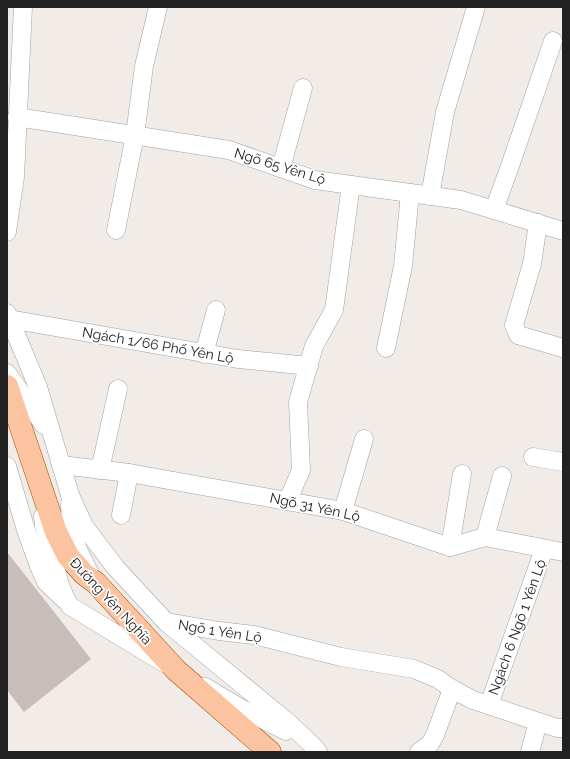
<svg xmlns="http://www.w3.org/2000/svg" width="570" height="759" viewBox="0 0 570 759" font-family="Raleway,sans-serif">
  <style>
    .building { fill: #c9bdba }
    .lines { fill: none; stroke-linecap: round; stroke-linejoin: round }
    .minor-casing { stroke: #a2a2a2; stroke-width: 19 }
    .major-casing { stroke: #9d4b00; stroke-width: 23 }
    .minor { stroke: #fff; stroke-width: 18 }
    .major { stroke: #fcc3a1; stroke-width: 22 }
    .labels { text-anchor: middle; stroke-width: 3.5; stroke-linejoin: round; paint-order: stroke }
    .street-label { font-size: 14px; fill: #212121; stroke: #fff }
  </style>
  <rect width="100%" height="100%" fill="#f1ece7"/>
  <path class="building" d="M7,552L91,659L24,712L7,690Z"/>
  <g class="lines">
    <defs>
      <g id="minor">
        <path d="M17,117L229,150L315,180L461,200L563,231"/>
        <path d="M281,168L303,88"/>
        <path d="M430,196L445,112L476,7"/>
        <path d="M494,210L510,166L553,41"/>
        <path d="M538,223L532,264L514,325L518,335L563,348"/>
        <path d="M116,230L135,135L144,66L158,7"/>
        <path d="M7,232L15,177L23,7"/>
        <path d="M7,313L38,387L70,495L84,526L116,568L166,622L290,724L315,748L318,752"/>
        <path d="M9,319L238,359L309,366"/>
        <path d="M386,348L403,266L410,193"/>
        <path d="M204,354L216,310"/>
        <path d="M7,373L44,425"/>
        <path d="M533,457L563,462"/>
        <path d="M61,465L129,473L343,511L450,547L485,537L563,552"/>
        <path d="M7,466L26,530L39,566L46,582L65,600"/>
        <path d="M100,470L118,389"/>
        <path d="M288,500L301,470L298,402L314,346L334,310L351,185"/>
        <path d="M70,504L71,531L79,552L89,572"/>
        <path d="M343,511L364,439"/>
        <path d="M121,515L129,473"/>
        <path d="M43,516L44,526L60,585L65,597L70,606L164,663"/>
        <path d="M485,537L502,476"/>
        <path d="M450,547L462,474"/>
        <path d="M167,622L219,631L254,635L341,657L414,669L438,679L452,689L473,700L557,728H563"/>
        <path d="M205,687L242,709L286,731"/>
        <path d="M489,705L544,549"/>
        <path d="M419,752L430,744L435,735L452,689"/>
        <path d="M530,752L538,722"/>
      </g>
      <path id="major" d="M7,386L56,532L68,556L84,574L96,583L176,670L270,752"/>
    </defs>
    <use href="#minor" class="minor-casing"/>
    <use href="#major" class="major-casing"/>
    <use href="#minor" class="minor"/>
    <use href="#major" class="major"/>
  </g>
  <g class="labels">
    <g class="street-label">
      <text transform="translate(280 166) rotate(17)" y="5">Ngõ 65 Yên Lộ</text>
      <text transform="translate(158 345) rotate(10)" y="5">Ngách 1/66 Phố Yên Lộ</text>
      <text transform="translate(315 507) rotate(12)" y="5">Ngõ 31 Yên Lộ</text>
      <text transform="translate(111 601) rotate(47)" y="5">Đường Yên Nghĩa</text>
      <text transform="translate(517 627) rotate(-70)" y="5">Ngách 6 Ngõ 1 Yên Lộ</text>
      <text transform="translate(220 631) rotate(9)" y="5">Ngõ 1 Yên Lộ</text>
    </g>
  </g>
  <rect width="570" height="759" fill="none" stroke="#212121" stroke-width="16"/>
</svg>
